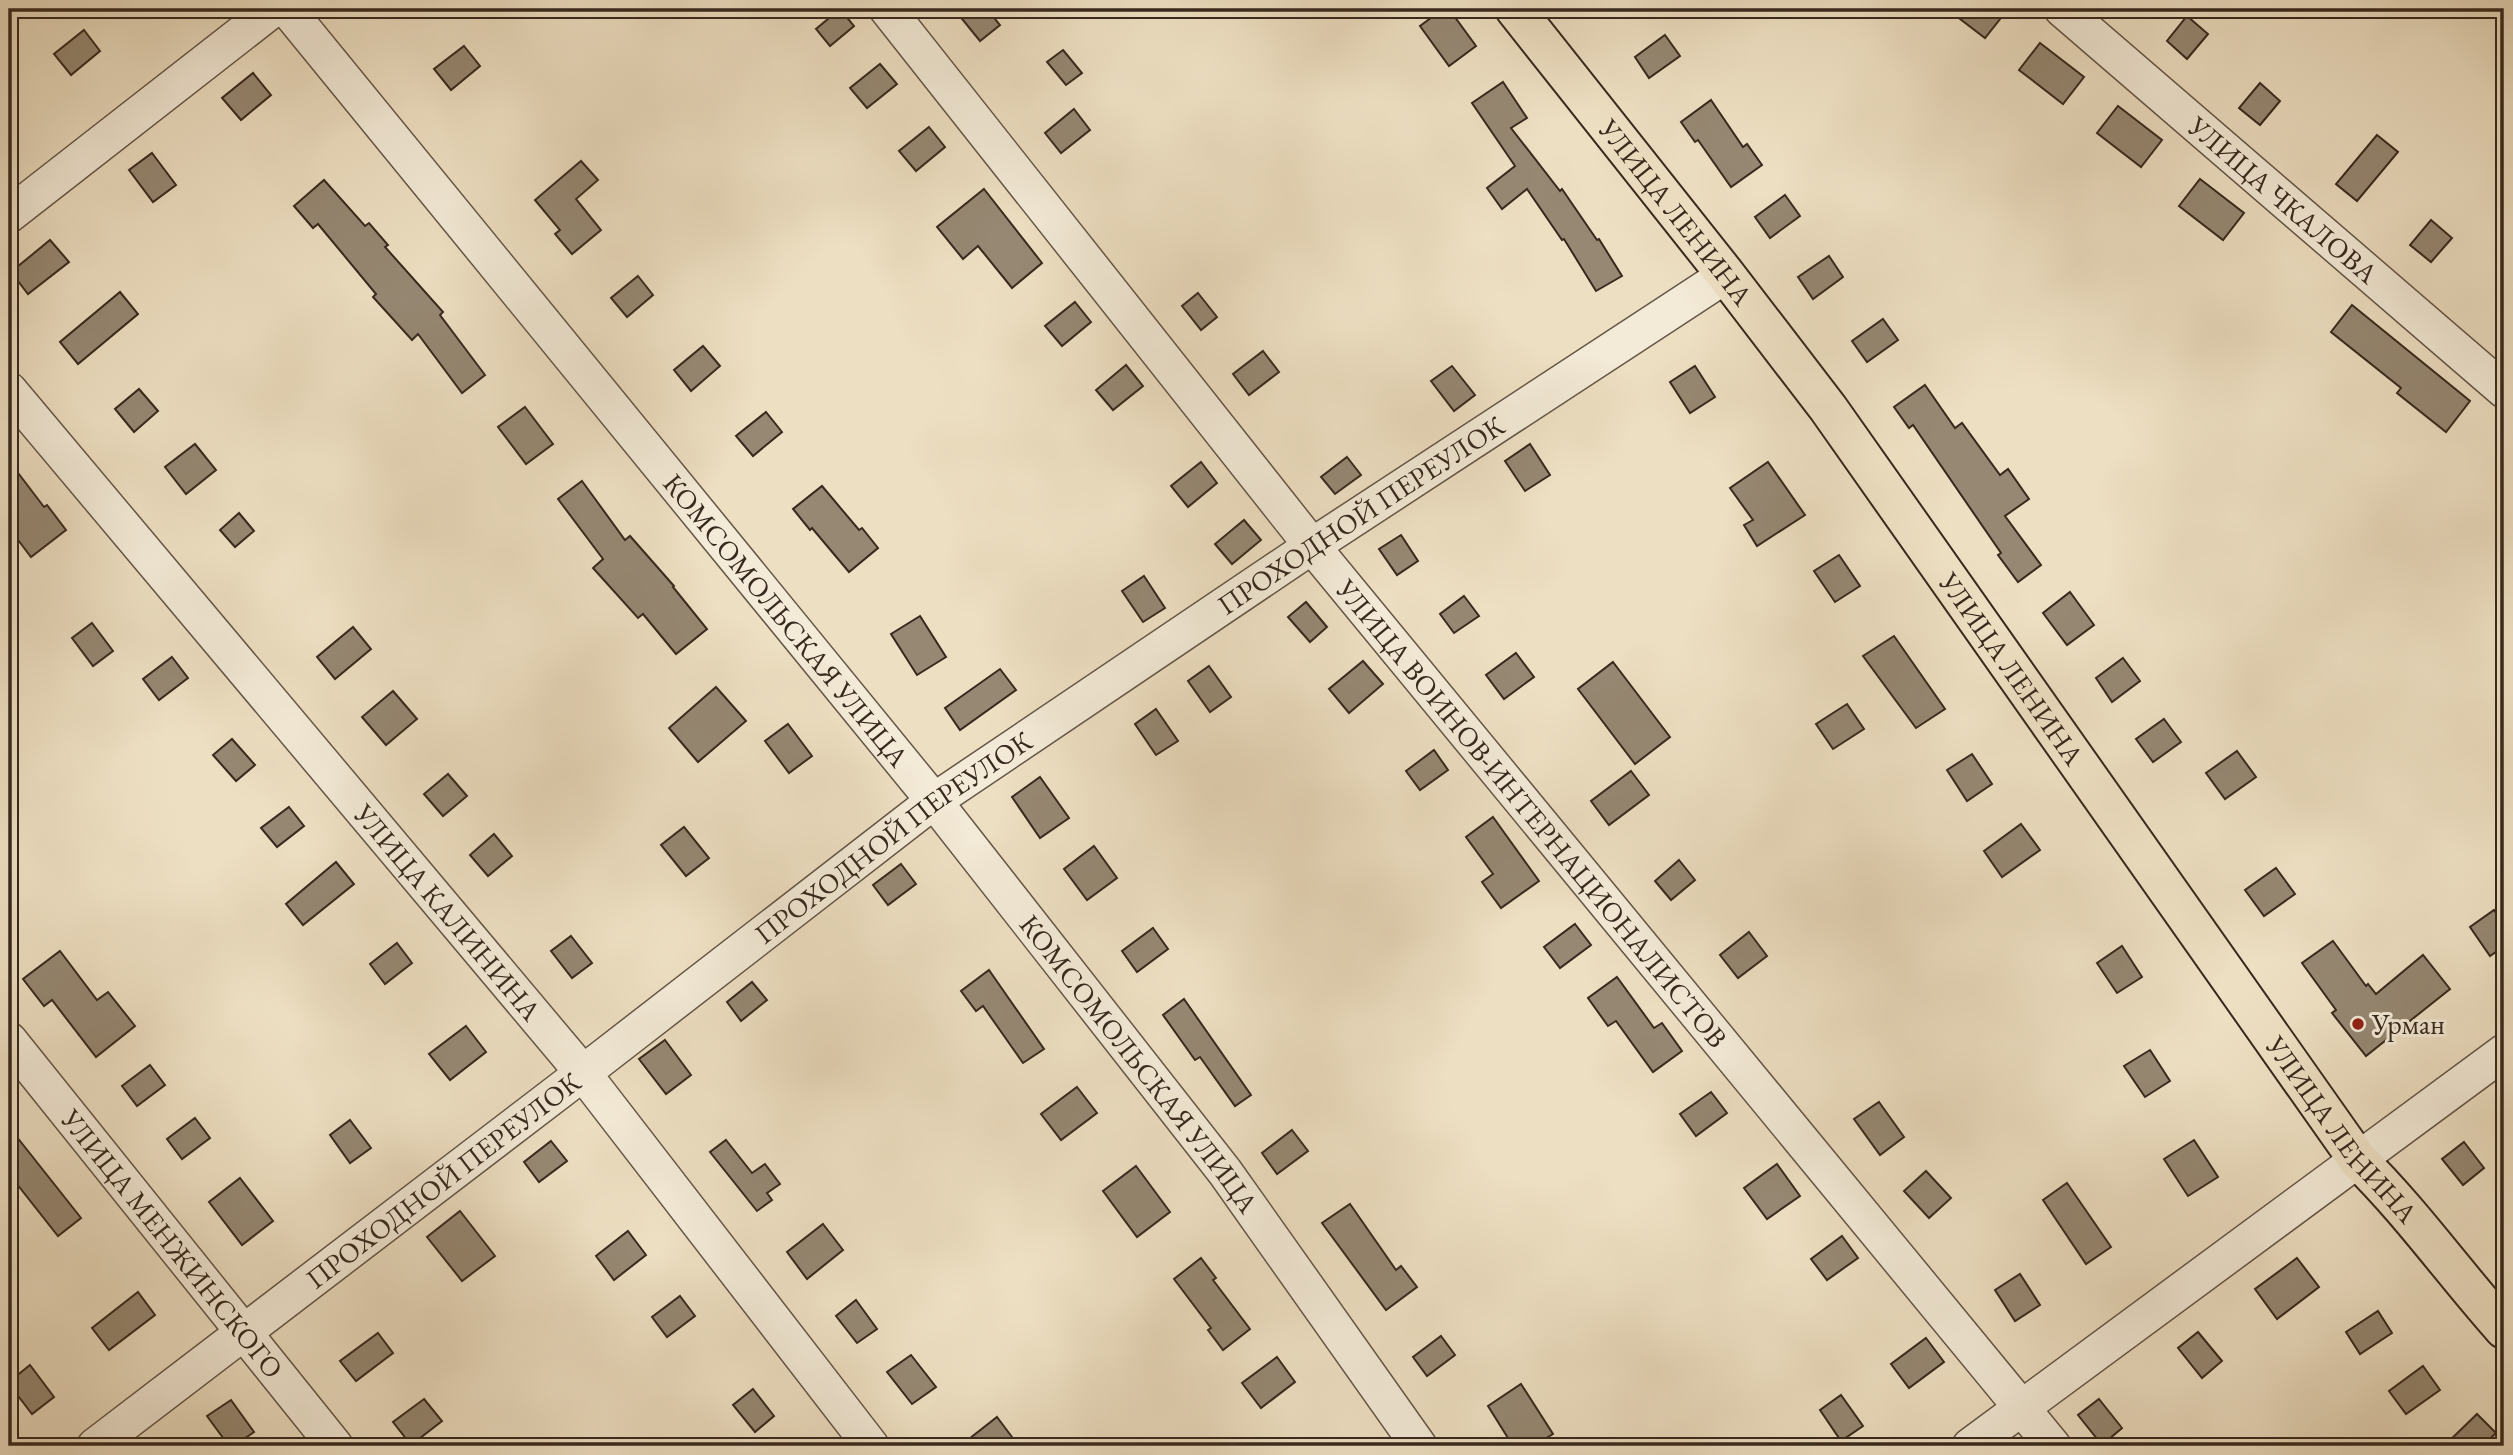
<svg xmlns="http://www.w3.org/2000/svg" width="2513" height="1455" viewBox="0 0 2513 1455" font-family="'EB Garamond',serif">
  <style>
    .building { fill: #968873; stroke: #37291e; stroke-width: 2 }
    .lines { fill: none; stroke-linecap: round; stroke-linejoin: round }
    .minor-casing { stroke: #645647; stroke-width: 38 }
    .major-casing { stroke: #37291e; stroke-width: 42 }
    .minor { stroke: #f3ead7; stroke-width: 35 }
    .major { stroke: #eddfc2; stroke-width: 38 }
    .poi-dot { fill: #8f2418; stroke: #f3ead7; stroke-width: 2.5 }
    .labels { text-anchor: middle; stroke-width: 6; stroke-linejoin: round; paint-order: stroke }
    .street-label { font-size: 28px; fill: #37291e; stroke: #f3ead7 }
    .poi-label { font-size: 28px; fill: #37291e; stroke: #f3ead7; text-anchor: start }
  </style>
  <rect width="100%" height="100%" fill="#eddfc2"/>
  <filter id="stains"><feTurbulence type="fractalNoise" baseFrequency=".00286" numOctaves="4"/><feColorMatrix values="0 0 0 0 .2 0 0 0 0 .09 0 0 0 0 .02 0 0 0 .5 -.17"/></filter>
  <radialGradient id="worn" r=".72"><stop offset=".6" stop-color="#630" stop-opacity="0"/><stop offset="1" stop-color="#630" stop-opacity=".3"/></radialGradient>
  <g class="building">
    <path d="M840,9L854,26L830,46L816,29Z"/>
    <path d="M954,9H987L1000,25L980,41Z"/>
    <path d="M1443,9H1449L1476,46L1449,66L1420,26Z"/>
    <path d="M1947,9H2008L1985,38Z"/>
    <path d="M2187,16L2208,34L2187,59L2167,41Z"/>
    <path d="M84,30L100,51L71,75L54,54Z"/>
    <path d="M1665,35L1680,56L1649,78L1635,57Z"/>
    <path d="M2040,43L2084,77L2063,104L2019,70Z"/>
    <path d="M464,46L480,66L451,90L434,69Z"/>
    <path d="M1063,50L1082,73L1066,85L1047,62Z"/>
    <path d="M880,64L897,84L867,108L850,88Z"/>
    <path d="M253,73L271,95L241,120L222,98Z"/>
    <path d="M1503,82L1527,118L1511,128L1560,191L1562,189L1597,240L1599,239L1622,276L1596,291L1564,239L1562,240L1527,189L1502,209L1487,188L1515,166L1472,103Z"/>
    <path d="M2260,83L2280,101L2260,125L2239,108Z"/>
    <path d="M1711,100L1743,147L1747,144L1762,165L1731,187L1698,140L1695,142L1681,122Z"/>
    <path d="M2118,106L2162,140L2141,167L2097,133Z"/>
    <path d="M1074,109L1090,130L1061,153L1045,133Z"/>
    <path d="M929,127L945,147L916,171L899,151Z"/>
    <path d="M2377,135L2398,152L2357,201L2336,184Z"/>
    <path d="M152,153L176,185L153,202L129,170Z"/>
    <path d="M581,161L598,180L576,199L601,230L572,254L555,234L560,230L535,200Z"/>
    <path d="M2200,179L2244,213L2223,240L2179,206Z"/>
    <path d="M324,180L365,226L369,223L388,245L385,247L443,312L440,315L485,375L462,393L418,334L412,340L373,297L376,294L318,224L313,228L294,206Z"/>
    <path d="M984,189L1042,263L1012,288L978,246L963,259L937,227Z"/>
    <path d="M1785,195L1800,216L1770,238L1755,217Z"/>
    <path d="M2431,220L2452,238L2431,262L2410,245Z"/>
    <path d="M50,240L69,262L28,294L11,272Z"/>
    <path d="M1829,256L1843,277L1813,299L1798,277Z"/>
    <path d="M638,276L653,295L627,317L611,298Z"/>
    <path d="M120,292L138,314L78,364L60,342Z"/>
    <path d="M1198,293L1217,317L1201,330L1182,306Z"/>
    <path d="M1075,302L1091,322L1062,346L1045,326Z"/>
    <path d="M2352,305L2470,401L2446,432L2397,393L2401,388L2331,332Z"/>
    <path d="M1883,319L1898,340L1867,362L1852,341Z"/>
    <path d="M703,346L720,366L691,391L674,370Z"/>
    <path d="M1263,351L1279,372L1249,395L1233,374Z"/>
    <path d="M1126,365L1143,386L1113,410L1096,390Z"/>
    <path d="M1452,366L1475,395L1454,411L1431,381Z"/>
    <path d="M1695,366L1715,397L1690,413L1670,382Z"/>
    <path d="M1925,385L1955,428L1962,423L2000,475L2008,469L2029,499L2005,516L2041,565L2018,582L1998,555L2001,553L1913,425L1909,428L1894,407Z"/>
    <path d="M139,389L158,411L134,432L115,409Z"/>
    <path d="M525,407L553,444L526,464L498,427Z"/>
    <path d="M766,412L782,432L753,456L736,436Z"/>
    <path d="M195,444L216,470L186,494L165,467Z"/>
    <path d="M1530,444L1550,475L1525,491L1505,461Z"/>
    <path d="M1347,457L1361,475L1335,494L1321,477Z"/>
    <path d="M9,461L44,507L47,505L66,530L31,557L9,528Z"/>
    <path d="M1201,462L1217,483L1188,507L1171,486Z"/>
    <path d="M1768,462L1805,515L1757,546L1744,525L1753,520L1730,488Z"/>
    <path d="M582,481L625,540L630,536L674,586L673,587L707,629L676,654L643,614L638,618L593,568L603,559L558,499Z"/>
    <path d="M822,486L859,530L862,528L878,548L849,572L812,528L810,530L793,509Z"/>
    <path d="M239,513L254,531L235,547L220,530Z"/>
    <path d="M1244,520L1261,540L1232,564L1215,544Z"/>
    <path d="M1401,535L1418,561L1397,575L1379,549Z"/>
    <path d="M1839,555L1860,586L1835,602L1814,571Z"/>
    <path d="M1144,576L1165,608L1143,622L1122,591Z"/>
    <path d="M2070,592L2094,625L2067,645L2043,613Z"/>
    <path d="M1464,596L1479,616L1454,633L1440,614Z"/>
    <path d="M1306,602L1327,627L1310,642L1288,617Z"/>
    <path d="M920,616L946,657L917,675L891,634Z"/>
    <path d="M92,623L113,651L93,666L72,638Z"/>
    <path d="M353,627L371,649L335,679L317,657Z"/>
    <path d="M1894,636L1945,709L1916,728L1863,656Z"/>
    <path d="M1516,653L1534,677L1504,699L1486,675Z"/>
    <path d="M172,657L188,678L159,700L143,679Z"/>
    <path d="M2123,658L2140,681L2112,702L2096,678Z"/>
    <path d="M1363,661L1383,684L1349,713L1329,689Z"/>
    <path d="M1613,662L1670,737L1635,764L1578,689Z"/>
    <path d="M1209,666L1231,697L1210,712L1188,681Z"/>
    <path d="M1000,669L1016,690L960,730L945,708Z"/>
    <path d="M716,687L746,721L698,762L669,728Z"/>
    <path d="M393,691L417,719L386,745L362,717Z"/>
    <path d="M1847,704L1864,729L1833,749L1816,724Z"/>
    <path d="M1156,709L1178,741L1156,755L1135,724Z"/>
    <path d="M2164,719L2181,742L2153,762L2136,739Z"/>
    <path d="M788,724L812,756L789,773L765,741Z"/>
    <path d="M232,739L255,765L236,781L213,755Z"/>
    <path d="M1434,750L1448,770L1420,790L1406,771Z"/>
    <path d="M2237,751L2256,777L2225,799L2206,773Z"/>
    <path d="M1972,754L1992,784L1967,801L1947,770Z"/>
    <path d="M1631,771L1649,795L1609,825L1591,801Z"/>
    <path d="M448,774L467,796L443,816L424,794Z"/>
    <path d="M1040,777L1069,818L1040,838L1012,797Z"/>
    <path d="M289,807L304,826L277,847L261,828Z"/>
    <path d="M1493,817L1539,881L1501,908L1482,882L1493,874L1466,837Z"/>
    <path d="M2021,824L2040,850L2002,877L1984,851Z"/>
    <path d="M684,827L709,858L686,876L661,845Z"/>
    <path d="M494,834L512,856L488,876L470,855Z"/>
    <path d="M1094,846L1117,878L1087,900L1064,869Z"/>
    <path d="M1679,860L1695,880L1671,900L1655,881Z"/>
    <path d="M336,862L354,884L303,925L286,904Z"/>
    <path d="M901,864L916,884L888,905L873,885Z"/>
    <path d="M2276,868L2295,894L2264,916L2245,890Z"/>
    <path d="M2494,910L2504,925V946L2490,956L2470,927Z"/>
    <path d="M1575,924L1591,945L1560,968L1544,947Z"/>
    <path d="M1153,928L1168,949L1137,972L1122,951Z"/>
    <path d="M1749,932L1767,956L1738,978L1720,955Z"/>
    <path d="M571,936L592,963L572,978L551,951Z"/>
    <path d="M2333,941L2366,986L2368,984L2376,994L2423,955L2450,989L2366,1056L2332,1013L2336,1010L2302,963Z"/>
    <path d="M397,943L412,963L385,984L370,964Z"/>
    <path d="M2122,946L2142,977L2117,993L2097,963Z"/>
    <path d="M60,951L97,1000L108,992L135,1026L96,1057L52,1000L44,1006L23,979Z"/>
    <path d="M989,970L1044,1049L1023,1063L983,1006L976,1011L961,991Z"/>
    <path d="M1617,977L1654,1028L1662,1023L1682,1051L1653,1072L1616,1021L1608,1026L1588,998Z"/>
    <path d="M752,982L767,1000L741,1021L727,1002Z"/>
    <path d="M1184,999L1251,1095L1235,1106L1200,1057L1195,1060L1163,1015Z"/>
    <path d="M466,1026L486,1052L450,1080L429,1054Z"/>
    <path d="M665,1040L691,1075L666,1094L639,1059Z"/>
    <path d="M2150,1050L2170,1081L2145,1097L2124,1066Z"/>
    <path d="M150,1065L165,1085L137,1106L122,1086Z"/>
    <path d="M1077,1087L1097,1113L1061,1140L1041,1114Z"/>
    <path d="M1711,1092L1727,1113L1696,1136L1680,1114Z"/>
    <path d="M1879,1102L1904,1137L1880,1155L1854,1119Z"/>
    <path d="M195,1118L210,1138L182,1159L167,1139Z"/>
    <path d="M350,1120L371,1148L350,1163L330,1135Z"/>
    <path d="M9,1127L81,1218L58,1236L9,1174Z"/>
    <path d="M1292,1130L1308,1151L1277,1174L1262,1153Z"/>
    <path d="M726,1140L752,1173L765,1164L780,1184L767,1193L772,1200L757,1211L710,1152Z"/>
    <path d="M2194,1140L2218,1177L2188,1196L2164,1159Z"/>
    <path d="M551,1141L567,1161L539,1182L524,1162Z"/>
    <path d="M2464,1142L2484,1168L2463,1185L2442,1159Z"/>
    <path d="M1777,1164L1800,1196L1767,1219L1744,1188Z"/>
    <path d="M1136,1166L1170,1212L1137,1237L1103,1191Z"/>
    <path d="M1926,1171L1951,1198L1929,1218L1904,1191Z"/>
    <path d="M240,1178L273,1221L242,1245L209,1202Z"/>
    <path d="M2067,1183L2111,1247L2086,1264L2043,1200Z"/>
    <path d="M1350,1204L1396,1270L1401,1266L1417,1287L1386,1310L1322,1223Z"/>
    <path d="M460,1211L495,1256L462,1281L427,1237Z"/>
    <path d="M823,1224L843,1250L807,1279L787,1252Z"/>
    <path d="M628,1231L646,1255L614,1280L596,1256Z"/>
    <path d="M1842,1236L1858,1258L1827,1280L1811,1259Z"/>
    <path d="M1201,1258L1216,1278L1213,1280L1250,1329L1223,1350L1208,1330L1211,1328L1174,1279Z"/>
    <path d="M2297,1258L2319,1287L2277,1319L2255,1289Z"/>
    <path d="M2020,1274L2040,1305L2015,1321L1995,1290Z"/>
    <path d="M138,1292L155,1315L109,1350L92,1328Z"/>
    <path d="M680,1296L695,1316L667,1337L652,1317Z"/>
    <path d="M856,1300L877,1329L857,1343L836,1316Z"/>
    <path d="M2378,1311L2392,1333L2360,1354L2346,1332Z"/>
    <path d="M2198,1332L2222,1361L2202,1378L2178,1348Z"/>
    <path d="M378,1333L393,1353L356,1381L340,1361Z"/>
    <path d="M1441,1336L1455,1355L1427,1376L1413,1357Z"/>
    <path d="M1926,1338L1944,1362L1909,1388L1891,1364Z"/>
    <path d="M911,1355L936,1387L912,1404L887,1372Z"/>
    <path d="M1277,1357L1295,1382L1261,1408L1242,1383Z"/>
    <path d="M30,1365L54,1397L32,1414L9,1384V1382Z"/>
    <path d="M2423,1366L2440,1390L2406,1414L2389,1391Z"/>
    <path d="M1521,1384L1553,1434L1533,1446H1513L1488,1406Z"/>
    <path d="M753,1389L774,1416L755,1432L733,1405Z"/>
    <path d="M1841,1395L1863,1426L1841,1441L1820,1410Z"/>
    <path d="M424,1399L442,1421L411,1445L393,1422Z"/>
    <path d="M2099,1399L2122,1428L2102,1445L2078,1415Z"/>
    <path d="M231,1400L254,1432L234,1446H229L207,1416Z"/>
    <path d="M2477,1414L2496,1433L2482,1446H2444Z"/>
    <path d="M997,1417L1012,1437L1001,1446H960Z"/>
  </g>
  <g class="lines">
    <defs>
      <g id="minor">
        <path id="s1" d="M287,9L934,801L1225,1172L1419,1446"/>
        <path id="s2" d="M887,9L1312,546L2053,1446"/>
        <path id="s3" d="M2062,9L2504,390"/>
        <path d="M9,215L273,9"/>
        <path id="s4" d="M9,390L583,1073L871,1446"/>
        <path id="s5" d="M9,1040L335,1446"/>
        <path id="s6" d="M95,1446L583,1073L934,801L1312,546L1726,275"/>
        <path d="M1970,1446L2504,1052"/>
      </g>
      <g id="major">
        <path id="s7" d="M1515,9L1726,275L1828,408L2358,1160C2411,1212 2454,1273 2504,1329"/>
      </g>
    </defs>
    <use href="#minor" class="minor-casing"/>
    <use href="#major" class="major-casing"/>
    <use href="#minor" class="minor"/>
    <use href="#major" class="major"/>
  </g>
  <circle class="poi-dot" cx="2358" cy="1024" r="7"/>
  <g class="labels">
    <g class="street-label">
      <text dy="10" stroke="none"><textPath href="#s3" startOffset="292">УЛИЦА ЧКАЛОВА</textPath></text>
      <text dy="10" stroke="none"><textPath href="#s7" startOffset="259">УЛИЦА ЛЕНИНА</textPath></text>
      <text dy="10" stroke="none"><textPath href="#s6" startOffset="1572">ПРОХОДНОЙ ПЕРЕУЛОК</textPath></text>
      <text dy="10" stroke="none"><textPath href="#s1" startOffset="789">КОМСОМОЛЬСКАЯ УЛИЦА</textPath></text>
      <text dy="10" stroke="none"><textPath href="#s7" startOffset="826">УЛИЦА ЛЕНИНА</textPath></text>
      <text dy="10" stroke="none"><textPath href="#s2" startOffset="1031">УЛИЦА ВОИНОВ-ИНТЕРНАЦИОНАЛИСТОВ</textPath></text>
      <text dy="10" stroke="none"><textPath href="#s6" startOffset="1004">ПРОХОДНОЙ ПЕРЕУЛОК</textPath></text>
      <text dy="10" stroke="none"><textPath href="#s4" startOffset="682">УЛИЦА КАЛИНИНА</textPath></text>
      <text dy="10" stroke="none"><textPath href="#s1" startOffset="1356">КОМСОМОЛЬСКАЯ УЛИЦА</textPath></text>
      <text dy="10" stroke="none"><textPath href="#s7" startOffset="1393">УЛИЦА ЛЕНИНА</textPath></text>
      <text dy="10" stroke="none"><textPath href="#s6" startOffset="438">ПРОХОДНОЙ ПЕРЕУЛОК</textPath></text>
      <text dy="10" stroke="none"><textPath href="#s5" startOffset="261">УЛИЦА МЕНЖИНСКОГО</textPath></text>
    </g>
    <g class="poi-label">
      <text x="2372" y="1034">Урман</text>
    </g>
  </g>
  <rect width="2513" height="1455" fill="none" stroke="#eddfc2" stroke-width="35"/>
  <rect x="10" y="10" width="2492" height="1434" fill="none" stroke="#37291e" stroke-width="3.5"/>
  <rect x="18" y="18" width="2478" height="1420" fill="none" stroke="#37291e" stroke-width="2"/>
  <rect width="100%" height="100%" filter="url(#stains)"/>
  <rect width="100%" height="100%" fill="url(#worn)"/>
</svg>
